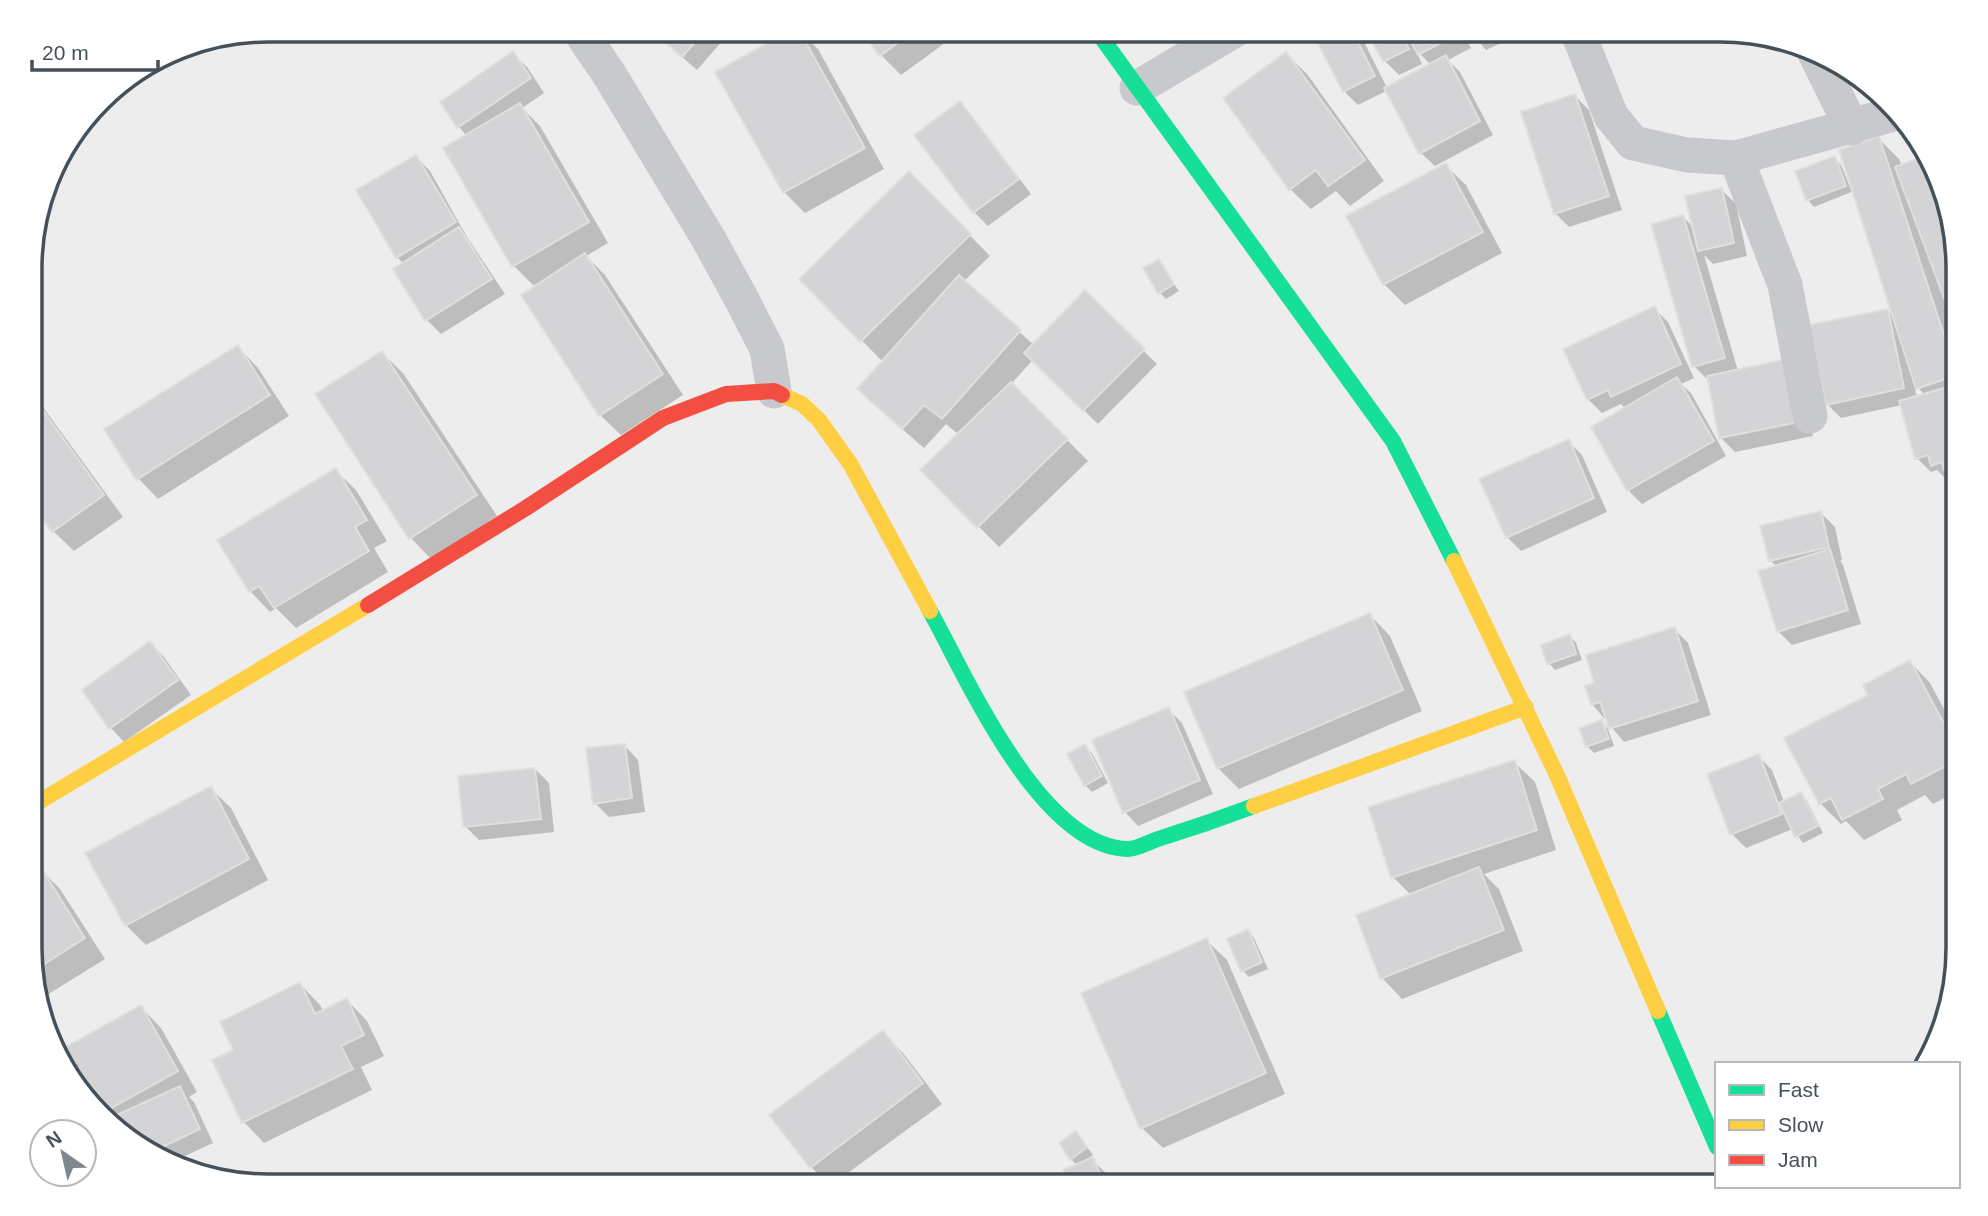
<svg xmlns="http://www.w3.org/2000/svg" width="1988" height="1216" viewBox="0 0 1988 1216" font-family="Arial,sans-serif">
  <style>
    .shadow { fill: #0003; fill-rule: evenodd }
    .building { fill: #d4d4d6; stroke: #dfdfe0; stroke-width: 2 }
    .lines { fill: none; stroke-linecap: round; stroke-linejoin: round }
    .street { stroke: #c7c9cc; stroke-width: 35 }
    .fast { stroke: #16e098; stroke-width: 16 }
    .slow { stroke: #ffcf43; stroke-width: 16 }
    .jam { stroke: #f24e42; stroke-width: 16 }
    .rim { fill: none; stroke: #455059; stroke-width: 3.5 }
  </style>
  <rect width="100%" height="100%" fill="#eeeded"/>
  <g class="shadow">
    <path d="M651,30H732L697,70Z"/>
    <path d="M794,30H798L818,49L884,169L805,213L784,192L718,73Z"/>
    <path d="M863,30H963L901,75L881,55Z"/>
    <path d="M1313,30H1358L1387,88L1431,65L1416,50L1422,64L1399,75L1385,61L1368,30H1462L1471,48L1448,60L1460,72L1493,135L1435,166L1421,153L1388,90L1358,105L1344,91Z"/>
    <path d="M1469,30H1530L1486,50Z"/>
    <path d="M513,54L527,67L544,93L522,108L540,126L608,243L586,256L605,275L683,395L621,435L600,415L535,287L514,266L445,149L467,136L459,127Z"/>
    <path d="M1286,54L1307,74L1384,181L1350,206L1336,191L1311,209L1290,189Z"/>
    <path d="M1575,96L1589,110L1622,210L1569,227L1555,213Z"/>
    <path d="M960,103L973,117L1031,194L988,226L974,212L916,135Z"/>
    <path d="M1879,139L1899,159L1902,166L1958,252V318L1948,308L1958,339V480L1953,476L1946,479L1937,470L1931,472L1917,458L1902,405L1841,418L1827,404L1888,311L1895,318L1854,191L1814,207L1808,200L1834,158L1841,165L1850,187L1853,186ZM1914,384L1925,395L1917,398Z"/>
    <path d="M416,157L430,171L467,237L505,294L441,334L427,320L404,264L397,257Z"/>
    <path d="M1445,165L1466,185L1502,253L1405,305L1384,284L1348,217Z"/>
    <path d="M909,174L990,256L963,282L1034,345L1085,293L1157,364L1098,424L1033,360L1011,384L1088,461L999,547L923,470L959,435L946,424L924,448L880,410L859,389L883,362L801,279Z"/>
    <path d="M1722,190L1736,204L1747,256L1713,264L1704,255L1738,371L1801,375L1813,436L1735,452L1721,438L1708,380L1694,366L1683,217L1694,228Z"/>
    <path d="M1158,262L1179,291L1166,299L1159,292Z"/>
    <path d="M1654,308L1668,322L1694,378L1681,384L1691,393L1726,456L1642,504L1628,490L1626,409L1621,404L1602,413L1588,399Z"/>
    <path d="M238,347L258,368L289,416L158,499L138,478Z"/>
    <path d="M382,353L403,373L497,516L431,559L411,538L317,395Z"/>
    <path d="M32,392L123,517L74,551L53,531L32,501Z"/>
    <path d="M1568,441L1582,455L1607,512L1521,551L1507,537Z"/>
    <path d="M335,470L356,490L387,541L374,548L388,572L296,628L276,608L270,612L250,591Z"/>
    <path d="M1821,513L1835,527L1842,560L1840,561L1843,565L1861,624L1792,645L1778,631L1777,567L1770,560Z"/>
    <path d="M1370,615L1390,636L1422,711L1239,789L1218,768Z"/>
    <path d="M1674,629L1688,643L1711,715L1624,742L1592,704L1597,684Z"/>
    <path d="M1570,636L1576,643L1582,660L1555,670L1549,663Z"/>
    <path d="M150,643L164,657L191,695L124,742L111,728L84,690Z"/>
    <path d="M1910,662L1930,683L1958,735V791L1933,804L1925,795L1897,810L1902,820L1864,840L1846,821L1841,824L1820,803L1870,695Z"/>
    <path d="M1168,709L1182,723L1213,794L1138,826L1125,812Z"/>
    <path d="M1601,722L1608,729L1614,746L1594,753L1587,746Z"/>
    <path d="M624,745L638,760L645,812L609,817L595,803Z"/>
    <path d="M1085,747L1092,753L1108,783L1092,792L1085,785Z"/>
    <path d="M1758,756L1772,770L1784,802L1801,794L1807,801L1823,833L1803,843L1793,829L1746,848L1732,834Z"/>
    <path d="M1514,762L1535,782L1556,850L1484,874L1499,889L1523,951L1402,999L1382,978L1358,916L1411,895L1393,877Z"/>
    <path d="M535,769L549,783L554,832L479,840L465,826Z"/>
    <path d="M210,788L231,808L268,880L146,945L126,925Z"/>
    <path d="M40,869L60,889L105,959L39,1000L32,978V874Z"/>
    <path d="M1248,931L1254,938L1268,969L1249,977L1243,971Z"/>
    <path d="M1206,940L1227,960L1285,1094L1163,1148L1142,1128Z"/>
    <path d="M300,984L320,1005L324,1012L347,1000L367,1021L384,1056L361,1067L372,1090L264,1143L244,1122L236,1051Z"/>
    <path d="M141,1007L161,1028L197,1092L189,1097L194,1102L213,1143L172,1162L136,1146L62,1067L57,1053Z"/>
    <path d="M882,1032L903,1053L942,1104L830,1186L811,1167Z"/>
    <path d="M1076,1133L1093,1155L1083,1162L1092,1160L1106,1173L1112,1186H1072L1078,1166L1071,1159Z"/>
  </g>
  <g class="building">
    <path d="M651,30H706L682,57Z"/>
    <path d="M791,30H799L865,148L783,193L715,72Z"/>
    <path d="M860,30H915L880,56Z"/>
    <path d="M1311,30H1352L1375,76L1343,92Z"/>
    <path d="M1366,30H1399L1409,49L1383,62Z"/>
    <path d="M1405,30H1456L1458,34L1418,55Z"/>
    <path d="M1467,30H1486L1470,37Z"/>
    <path d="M513,51L531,78L457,128L440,102Z"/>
    <path d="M1286,52L1365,160L1328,186L1316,170L1289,190L1223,98Z"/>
    <path d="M1446,55L1480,121L1419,154L1384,88Z"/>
    <path d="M1575,94L1609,196L1554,214L1521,112Z"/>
    <path d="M960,101L1019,179L973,213L914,135Z"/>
    <path d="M520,103L589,222L512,267L443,148Z"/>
    <path d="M1879,136L1957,375L1916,389L1839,150Z"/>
    <path d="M1928,154L1958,252V311L1950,314L1895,167Z"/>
    <path d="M416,155L456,222L396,258L356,190Z"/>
    <path d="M1835,156L1846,186L1806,201L1795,171Z"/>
    <path d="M1446,163L1483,232L1383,285L1346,216Z"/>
    <path d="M909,171L971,234L860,342L799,279Z"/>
    <path d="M1722,188L1734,243L1698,251L1685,196Z"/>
    <path d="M1683,215L1725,358L1692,367L1651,224Z"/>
    <path d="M459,227L492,279L425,321L393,269Z"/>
    <path d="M585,253L663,374L599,416L521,295Z"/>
    <path d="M1159,259L1174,284L1158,294L1143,268Z"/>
    <path d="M959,275L1021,330L942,419L924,405L902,429L857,389Z"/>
    <path d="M1085,290L1145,349L1083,411L1024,353Z"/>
    <path d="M1655,306L1681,364L1611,397L1608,390L1587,400L1563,349Z"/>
    <path d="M1888,309L1904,388L1826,405L1809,325Z"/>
    <path d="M238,345L270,395L136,480L104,429Z"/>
    <path d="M382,351L477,495L409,539L315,394Z"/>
    <path d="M1787,359L1800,422L1719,438L1707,376Z"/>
    <path d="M1677,377L1714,441L1627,491L1591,427Z"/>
    <path d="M1011,382L1068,439L977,528L920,470Z"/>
    <path d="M1958,384V466L1944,470L1942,462L1931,466L1928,455L1915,459L1899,401Z"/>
    <path d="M32,395L104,495L52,532L32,504Z"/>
    <path d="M1569,439L1594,498L1506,538L1479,479Z"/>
    <path d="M336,468L367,520L355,527L369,551L274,608L259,586L249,592L217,540Z"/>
    <path d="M1821,511L1829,547L1769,561L1760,526Z"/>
    <path d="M1830,549L1848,610L1777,632L1758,571Z"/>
    <path d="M1370,613L1403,690L1217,769L1184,692Z"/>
    <path d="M1675,627L1698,701L1609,729L1600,702L1591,705L1585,686L1594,683L1586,655Z"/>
    <path d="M1570,634L1576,654L1547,664L1541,645Z"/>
    <path d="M150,641L178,680L109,729L82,690Z"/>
    <path d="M1910,660L1958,750V760L1911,784L1906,774L1878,789L1883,799L1842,820L1831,798L1819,804L1784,738L1868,695L1863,685Z"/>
    <path d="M1169,707L1200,780L1123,813L1092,740Z"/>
    <path d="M1602,720L1609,739L1586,747L1579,728Z"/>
    <path d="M625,744L632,798L593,804L586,748Z"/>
    <path d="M1085,744L1102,776L1084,786L1067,754Z"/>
    <path d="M1759,754L1782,814L1730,835L1707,774Z"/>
    <path d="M1515,760L1537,830L1391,878L1368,807Z"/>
    <path d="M535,768L541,819L463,827L458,776Z"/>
    <path d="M211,786L249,859L125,926L85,853Z"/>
    <path d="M1801,792L1818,826L1795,837L1779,803Z"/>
    <path d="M40,866L85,938L32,972V871Z"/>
    <path d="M1479,867L1504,930L1380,979L1356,915Z"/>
    <path d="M1248,929L1262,962L1241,972L1227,939Z"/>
    <path d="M1207,938L1266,1073L1140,1129L1081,993Z"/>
    <path d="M300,982L315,1014L347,998L364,1035L341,1046L353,1069L242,1123L212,1060L233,1050L220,1022Z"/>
    <path d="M141,1005L178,1071L104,1112L62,1067L57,1052Z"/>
    <path d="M883,1030L923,1083L810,1168L769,1115Z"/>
    <path d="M180,1086L200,1129L150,1153L136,1146L110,1118Z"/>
    <path d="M1076,1131L1087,1147L1070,1160L1059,1143Z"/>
    <path d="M1093,1157L1105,1186H1070L1063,1170Z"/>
  </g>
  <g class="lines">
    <g class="street">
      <path d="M579,30L609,74L708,238L741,298L767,349L774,391"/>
      <path d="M1577,30L1611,116L1633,143L1687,155L1736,158L1894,114"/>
      <path d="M1814,51L1852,128"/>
      <path d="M1137,88L1235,30"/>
      <path d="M1736,158L1785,285L1810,416"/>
    </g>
    <g class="fast">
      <path d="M1096,30L1393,441L1454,561"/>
      <path d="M930,611C967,678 1040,847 1128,849C1137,849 1149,842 1158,839C1190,829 1222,818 1254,806"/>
      <path d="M1658,1011L1717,1147"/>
    </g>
    <g class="slow">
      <path d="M782,395L802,404L819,420L851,465L930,611"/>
      <path d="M1454,561L1556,773L1658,1011"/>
      <path d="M32,806L368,605"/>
      <path d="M1254,806L1526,707"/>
    </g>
    <path class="jam" d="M368,605L526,508L663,418L726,394L774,391L782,395"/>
  </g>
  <path d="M0 0H1988V1216H0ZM268 42H1720A226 226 0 0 1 1946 268V948A226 226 0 0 1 1720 1174H268A226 226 0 0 1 42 948V268A226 226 0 0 1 268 42Z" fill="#fff" fill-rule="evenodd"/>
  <path class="rim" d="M268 42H1720A226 226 0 0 1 1946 268V948A226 226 0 0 1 1720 1174H268A226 226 0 0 1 42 948V268A226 226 0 0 1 268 42Z"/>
  <rect x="1715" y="1062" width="245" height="126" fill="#ffffff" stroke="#b5b9bd" stroke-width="2"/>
  <rect x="1729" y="1085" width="35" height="10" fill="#16e098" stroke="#b5b9bd" stroke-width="2"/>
  <text x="1778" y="1097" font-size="21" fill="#455059">Fast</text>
  <rect x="1729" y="1120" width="35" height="10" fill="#ffcf43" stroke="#b5b9bd" stroke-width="2"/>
  <text x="1778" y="1132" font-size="21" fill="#455059">Slow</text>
  <rect x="1729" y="1155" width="35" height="10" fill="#f24e42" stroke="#b5b9bd" stroke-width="2"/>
  <text x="1778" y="1167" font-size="21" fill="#455059">Jam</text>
  <g transform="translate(63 1153) rotate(326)"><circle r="33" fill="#ffffff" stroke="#b5b9bd" stroke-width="2"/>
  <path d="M0-5L12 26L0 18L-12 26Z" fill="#80878d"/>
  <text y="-10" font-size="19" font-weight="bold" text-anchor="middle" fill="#455059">N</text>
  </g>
  <path d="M32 60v10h126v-10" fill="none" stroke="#455059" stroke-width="3.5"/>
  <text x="42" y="60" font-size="21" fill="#455059" stroke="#ffffff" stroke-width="5" paint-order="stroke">20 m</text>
</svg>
